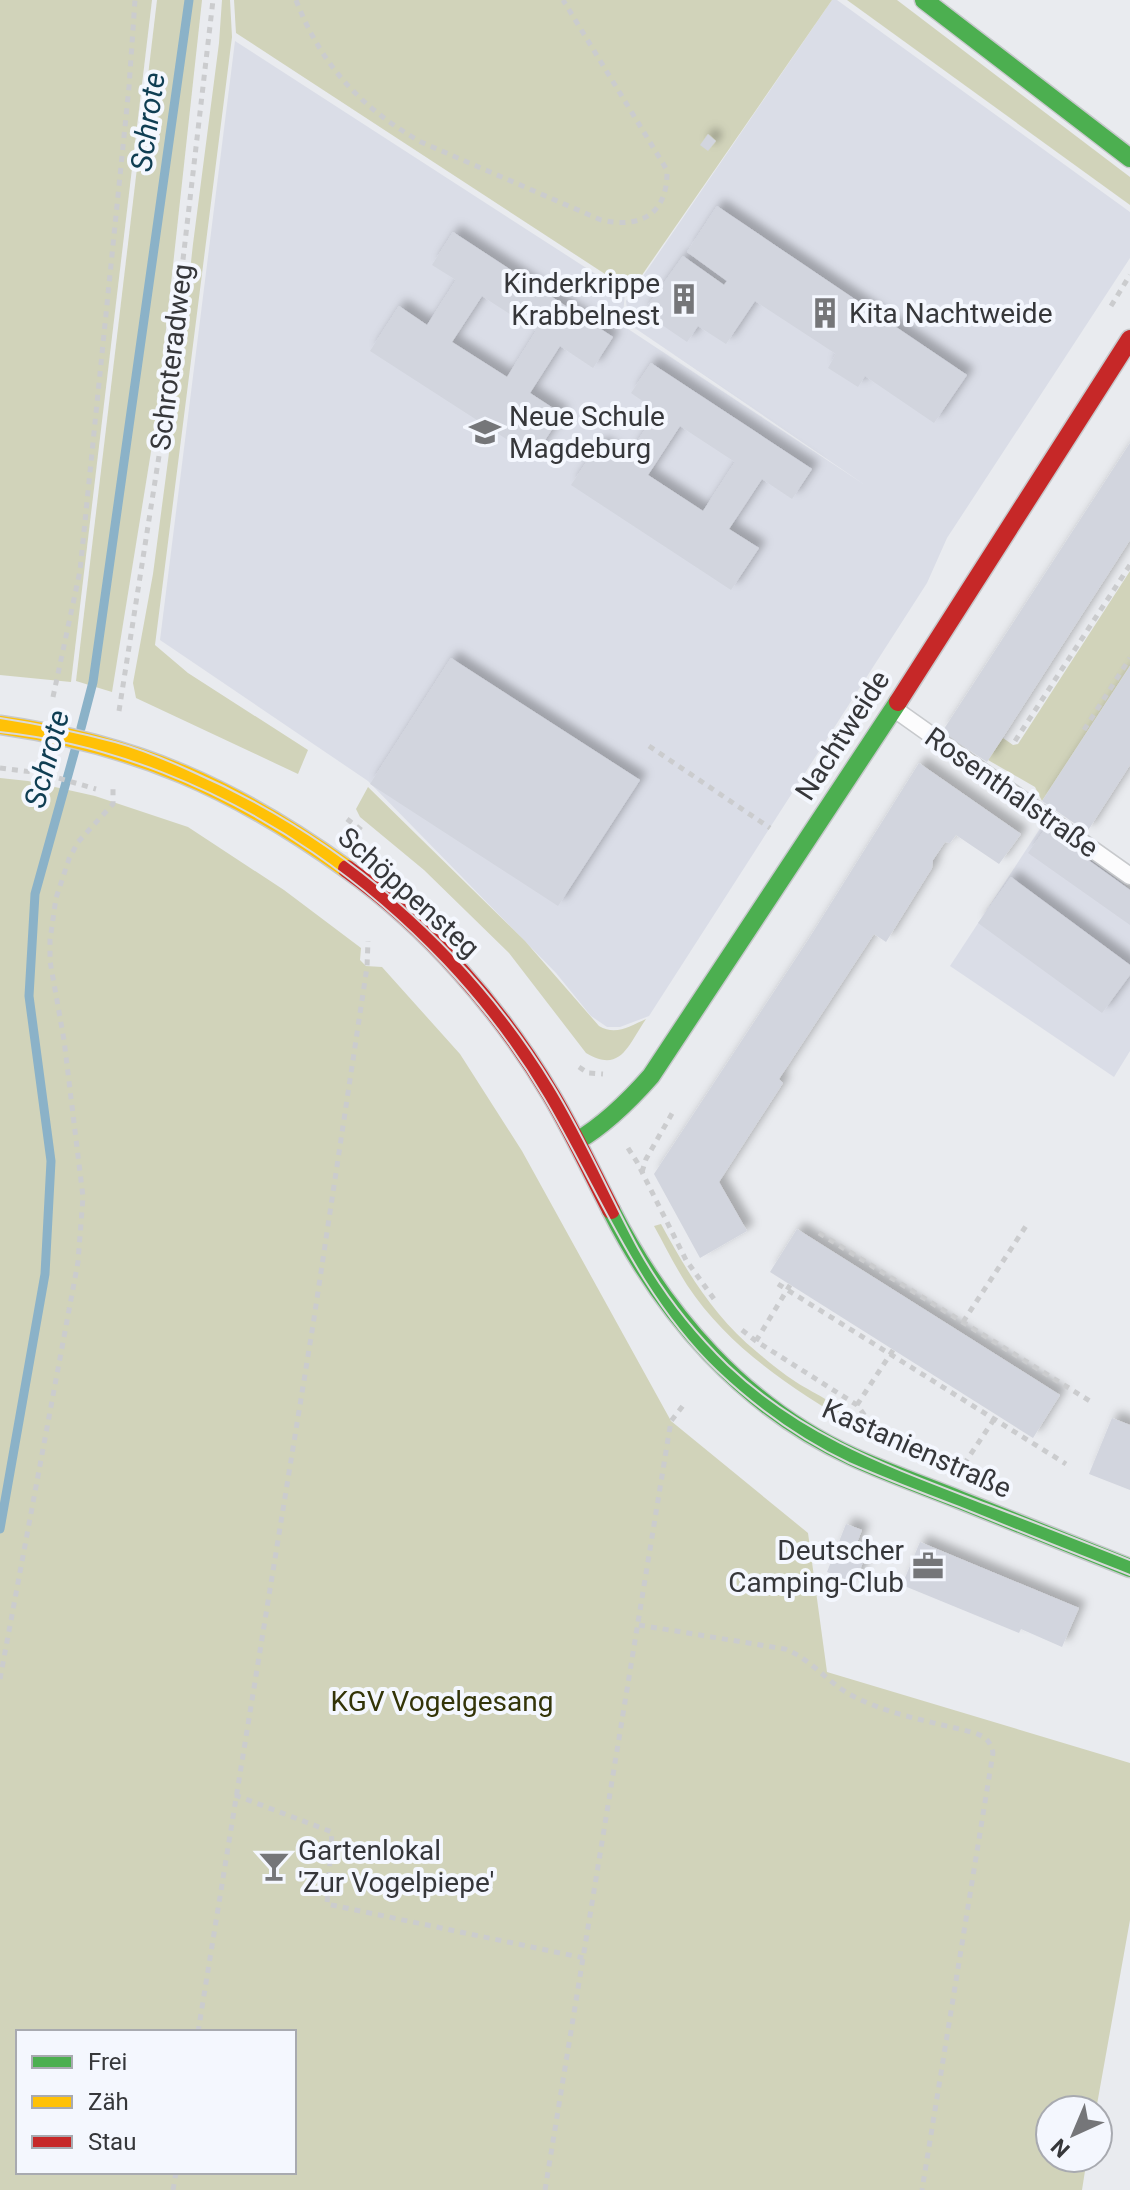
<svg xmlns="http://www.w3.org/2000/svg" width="1130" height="2190" viewBox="0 0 1130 2190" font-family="Roboto,sans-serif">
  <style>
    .built { fill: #dadde7 }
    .green { fill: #d1d3ba; fill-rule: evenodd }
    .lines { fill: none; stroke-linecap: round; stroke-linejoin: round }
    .stream { stroke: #8bb2c8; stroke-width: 9 }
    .building { fill: #d2d5de; fill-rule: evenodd; filter: url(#shadow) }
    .lane-casing { stroke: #c7c9cc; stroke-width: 19 }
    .fast-casing { stroke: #c7c9cc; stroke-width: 21 }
    .slow-casing { stroke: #c7c9cc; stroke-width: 21 }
    .jam-casing { stroke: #c7c9cc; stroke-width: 21 }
    .path { stroke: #cbccce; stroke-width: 5; stroke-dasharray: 6 6; stroke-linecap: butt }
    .lane { stroke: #fcfcfd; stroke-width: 16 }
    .fast { stroke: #4caf50; stroke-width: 18 }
    .slow { stroke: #ffc107; stroke-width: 18 }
    .jam { stroke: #c62828; stroke-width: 18 }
    .tram { stroke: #d9d9db; stroke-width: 2 }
    .labels { text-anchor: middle; stroke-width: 8; stroke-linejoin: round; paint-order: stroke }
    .poi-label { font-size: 28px; fill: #36373a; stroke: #f4f7fe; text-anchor: start }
    .street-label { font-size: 28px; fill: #36373a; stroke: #f4f7fe }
    .park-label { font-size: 28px; fill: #333408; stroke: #f4f7fe }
    .water-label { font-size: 30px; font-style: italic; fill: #0f3e53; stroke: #f4f7fe }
  </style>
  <defs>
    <filter id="shadow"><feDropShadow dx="7" dy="-7" stdDeviation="4" flood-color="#0004"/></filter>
  </defs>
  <rect width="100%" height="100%" fill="#e9ebef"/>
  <g class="built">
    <path d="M832,0H837L1130,212V258L947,538L927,583L649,1016L620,1027H607L591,1016L556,973L368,781L160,640L235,41L625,293L622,325L865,485L629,324L626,301Z"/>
    <path d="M1043,824L1130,889V1051L1114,1077L950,966Z"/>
  </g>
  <g class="green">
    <path d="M0,0H152L71,682L0,675Z"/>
    <path d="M157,0H202L156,421L112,692L76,681Z"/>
    <path d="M222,0H230L232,37L155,645L188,673L308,750L298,774L136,698L133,683L153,574L174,415L193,244L219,43Z"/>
    <path d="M234,0H832L631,291L236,33Z"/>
    <path d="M847,0H897L1130,177V205Z"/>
    <path d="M1130,571V666L1042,801L1035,787L988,760L1003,738L1013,745L1018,744Z"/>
    <path d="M0,778L28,781L95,796L188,827L284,890L361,948L360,960L366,966L382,967L460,1054L522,1151L671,1421L808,1533L827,1672L1130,1763V1920L1096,2110H1050V2158H1087L1082,2190H0ZM294,2032V2172H18V2032Z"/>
    <path d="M368,787L525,941L599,1026C616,1036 630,1026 646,1019C628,1045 621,1074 586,1053L509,953L424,870L360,817L356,809Z"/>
    <path d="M661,1224C687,1272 714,1317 757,1352C769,1362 782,1373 796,1382C816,1395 843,1405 855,1426C792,1389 728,1347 687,1285C675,1266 665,1246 654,1226Z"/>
  </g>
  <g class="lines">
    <g class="stream">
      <path d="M81,728L93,682L189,0"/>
      <path d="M0,1529L45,1274L51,1161L29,996L35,894L75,750"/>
    </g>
  </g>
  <g class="building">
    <path d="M708,134L716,141L708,151L700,145Z"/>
    <path d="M717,206L967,375L934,423L865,376L858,387L828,368L836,354L755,301L726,344L698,326L687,342L643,312L683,256L724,285L727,281L687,252Z"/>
    <path d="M453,232L613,337L593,368L560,346L530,393L562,414L534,457L370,351L399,306L427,325L456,280L432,265ZM482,296L536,331L507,377L452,342Z"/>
    <path d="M651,363L812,469L792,499L762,479L729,529L759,548L731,590L571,485L599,443L625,460L657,411L631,393ZM680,426L735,462L703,511L648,475Z"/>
    <path d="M1130,443V540L987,762L942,732Z"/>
    <path d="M451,658L640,780L558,906L370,784Z"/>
    <path d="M1130,666V765L1087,832L1042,801Z"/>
    <path d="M919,763L1021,834L999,864L956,835L950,843L945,842L933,860L932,868L886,942L874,934L779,1079L783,1083L719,1182L747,1231L700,1258L654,1174L808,940Z"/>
    <path d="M1045,829L1130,890V925L1028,853Z"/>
    <path d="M1011,877L1130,965V975L1102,1013L978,923Z"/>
    <path d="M797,1229L1060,1395L1033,1438L770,1272Z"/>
    <path d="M1112,1418L1130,1425V1490L1089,1474Z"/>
    <path d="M846,1524L862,1530L853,1553L865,1557L855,1583L827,1572Z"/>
    <path d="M920,1542L1079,1608L1062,1647L1021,1629L1019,1633L902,1585Z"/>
  </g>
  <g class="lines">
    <defs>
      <path id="lane" d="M893,708L1130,876"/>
      <g id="fast">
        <path d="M924,0L1130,158"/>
        <path d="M577,1141C606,1124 629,1101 651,1076L898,702"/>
        <path d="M611,1210C664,1315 744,1407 853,1457C888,1473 925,1486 960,1500C1017,1523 1073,1545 1130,1568"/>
      </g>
      <path id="slow" d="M0,725C136,744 236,789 347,869"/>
      <g id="jam">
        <path d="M898,702L1130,339"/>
        <path d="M347,869C429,928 500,1009 551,1095C573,1132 591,1171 611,1210"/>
      </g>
    </defs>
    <use href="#lane" class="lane-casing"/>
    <use href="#fast" class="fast-casing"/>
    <use href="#slow" class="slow-casing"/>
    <use href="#jam" class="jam-casing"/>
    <g class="path">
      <path d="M296,0C321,65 361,108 421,142L601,220C641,229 668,214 667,170L563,0"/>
      <path d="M1111,306L1130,275"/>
      <path d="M53,697L80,571L129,87L135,0"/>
      <path d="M119,711L164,424L213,0"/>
      <path d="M1084,730L1130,658"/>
      <path d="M1015,741L1130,565"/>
      <path d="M649,746L770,828"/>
      <path d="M0,768L41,773L96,789"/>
      <path d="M347,819L364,832"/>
      <path d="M579,1067L588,1073L603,1074"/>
      <path d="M628,1148L637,1162L686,1260L714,1299"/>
      <path d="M642,1172L646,1159L674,1110"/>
      <path d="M819,1233L1093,1403"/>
      <path d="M778,1284L1066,1464"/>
      <path d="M963,1322L1028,1223"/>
      <path d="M742,1330L756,1341L857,1405L868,1420L873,1422"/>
      <path d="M756,1341L790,1285"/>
      <path d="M857,1405L893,1350"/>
      <path d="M964,1464L997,1415"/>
      <path d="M639,1625L785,1649C811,1659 827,1682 851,1695C888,1715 934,1722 975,1733C986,1737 991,1742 993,1753L922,2190"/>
      <path d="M0,1679L78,1262L83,1197L64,1040L50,961V940L56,898L69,859L78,842L113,804V785"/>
      <path d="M235,1795L332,1832L327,1904L584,1958"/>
      <path d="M198,2032L313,1325L367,967L368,941"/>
      <path d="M173,2190L176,2172"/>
      <path d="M545,2190L671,1421L685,1403"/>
    </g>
    <use href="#lane" class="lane"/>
    <use href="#fast" class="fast"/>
    <use href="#slow" class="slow"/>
    <use href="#jam" class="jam"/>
    <g class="tram">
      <path d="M0,718C39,724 77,732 115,742C141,749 167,760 191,771C340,836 468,946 553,1085C585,1137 609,1194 638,1248C662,1291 693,1331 728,1365C804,1437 891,1467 986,1504C1034,1522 1082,1541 1130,1560"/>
      <path d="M0,732C222,756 432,908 544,1098C599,1191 637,1294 717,1371C756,1408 801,1440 849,1463C885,1479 922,1493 959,1507C1016,1530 1073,1553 1130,1575"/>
    </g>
  </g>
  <defs>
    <symbol id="building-bare" viewBox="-9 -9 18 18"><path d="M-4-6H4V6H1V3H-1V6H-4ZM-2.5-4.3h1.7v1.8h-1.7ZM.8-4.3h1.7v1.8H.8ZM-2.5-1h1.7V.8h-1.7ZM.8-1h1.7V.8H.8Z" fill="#757679" stroke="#f4f7fe" stroke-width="2.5" paint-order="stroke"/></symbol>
    <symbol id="school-bare" viewBox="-9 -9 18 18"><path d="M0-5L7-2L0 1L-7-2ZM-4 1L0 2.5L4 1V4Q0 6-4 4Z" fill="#757679" stroke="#f4f7fe" stroke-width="2.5" paint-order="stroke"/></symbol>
    <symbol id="office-bare" viewBox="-9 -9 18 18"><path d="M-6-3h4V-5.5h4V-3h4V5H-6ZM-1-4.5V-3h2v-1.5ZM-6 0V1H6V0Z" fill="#757679" stroke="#f4f7fe" stroke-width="2.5" paint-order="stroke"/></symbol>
    <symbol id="bar-bare" viewBox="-9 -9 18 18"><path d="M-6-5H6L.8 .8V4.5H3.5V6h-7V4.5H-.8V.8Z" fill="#757679" stroke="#f4f7fe" stroke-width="2.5" paint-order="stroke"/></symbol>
  </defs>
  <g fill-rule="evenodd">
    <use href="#building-bare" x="662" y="277" width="44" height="44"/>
    <use href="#building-bare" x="803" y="291" width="44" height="44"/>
    <use href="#school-bare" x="463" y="410" width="44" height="44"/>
    <use href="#office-bare" x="906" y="1544" width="44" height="44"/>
    <use href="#bar-bare" x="252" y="1844" width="44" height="44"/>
  </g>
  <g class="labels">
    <g class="poi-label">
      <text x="660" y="293" text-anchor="end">Kinderkrippe<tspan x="660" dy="32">Krabbelnest</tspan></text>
      <text x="849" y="323">Kita Nachtweide</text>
      <text x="509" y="426">Neue Schule<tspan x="509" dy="32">Magdeburg</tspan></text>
      <text x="904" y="1560" text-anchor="end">Deutscher<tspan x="904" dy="32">Camping-Club</tspan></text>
      <text x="298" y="1860">Gartenlokal<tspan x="298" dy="32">'Zur Vogelpiepe'</tspan></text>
    </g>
    <g class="street-label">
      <text transform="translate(171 357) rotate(-83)" y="10">Schroteradweg</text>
      <text transform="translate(842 735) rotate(-57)" y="10">Nachtweide</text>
      <text transform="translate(1012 792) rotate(35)" y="10">Rosenthalstraße</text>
      <text transform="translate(409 892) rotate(42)" y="10">Schöppensteg</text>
      <text transform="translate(917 1448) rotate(24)" y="10">Kastanienstraße</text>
    </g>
    <g class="park-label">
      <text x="442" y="1711">KGV Vogelgesang</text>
    </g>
    <g class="water-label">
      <text transform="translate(148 122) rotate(-82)" y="10">Schrote</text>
      <text transform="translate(47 759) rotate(-75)" y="10">Schrote</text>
    </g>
  </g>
  <rect x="16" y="2030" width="280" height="144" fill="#f4f7fe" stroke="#a8aab0" stroke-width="2"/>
  <rect x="32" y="2056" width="40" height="12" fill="#4caf50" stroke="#a8aab0" stroke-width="2"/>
  <text x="88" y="2070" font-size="24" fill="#36373a">Frei</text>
  <rect x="32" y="2096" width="40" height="12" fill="#ffc107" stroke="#a8aab0" stroke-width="2"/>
  <text x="88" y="2110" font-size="24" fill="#36373a">Zäh</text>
  <rect x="32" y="2136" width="40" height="12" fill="#c62828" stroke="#a8aab0" stroke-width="2"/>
  <text x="88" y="2150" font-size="24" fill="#36373a">Stau</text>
  <g transform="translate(1074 2134) rotate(224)"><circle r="38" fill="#f4f7fe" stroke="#a8aab0" stroke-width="2"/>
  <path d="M0-6L14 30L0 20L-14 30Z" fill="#757679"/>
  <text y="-12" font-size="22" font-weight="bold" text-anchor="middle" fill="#36373a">N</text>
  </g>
</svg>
